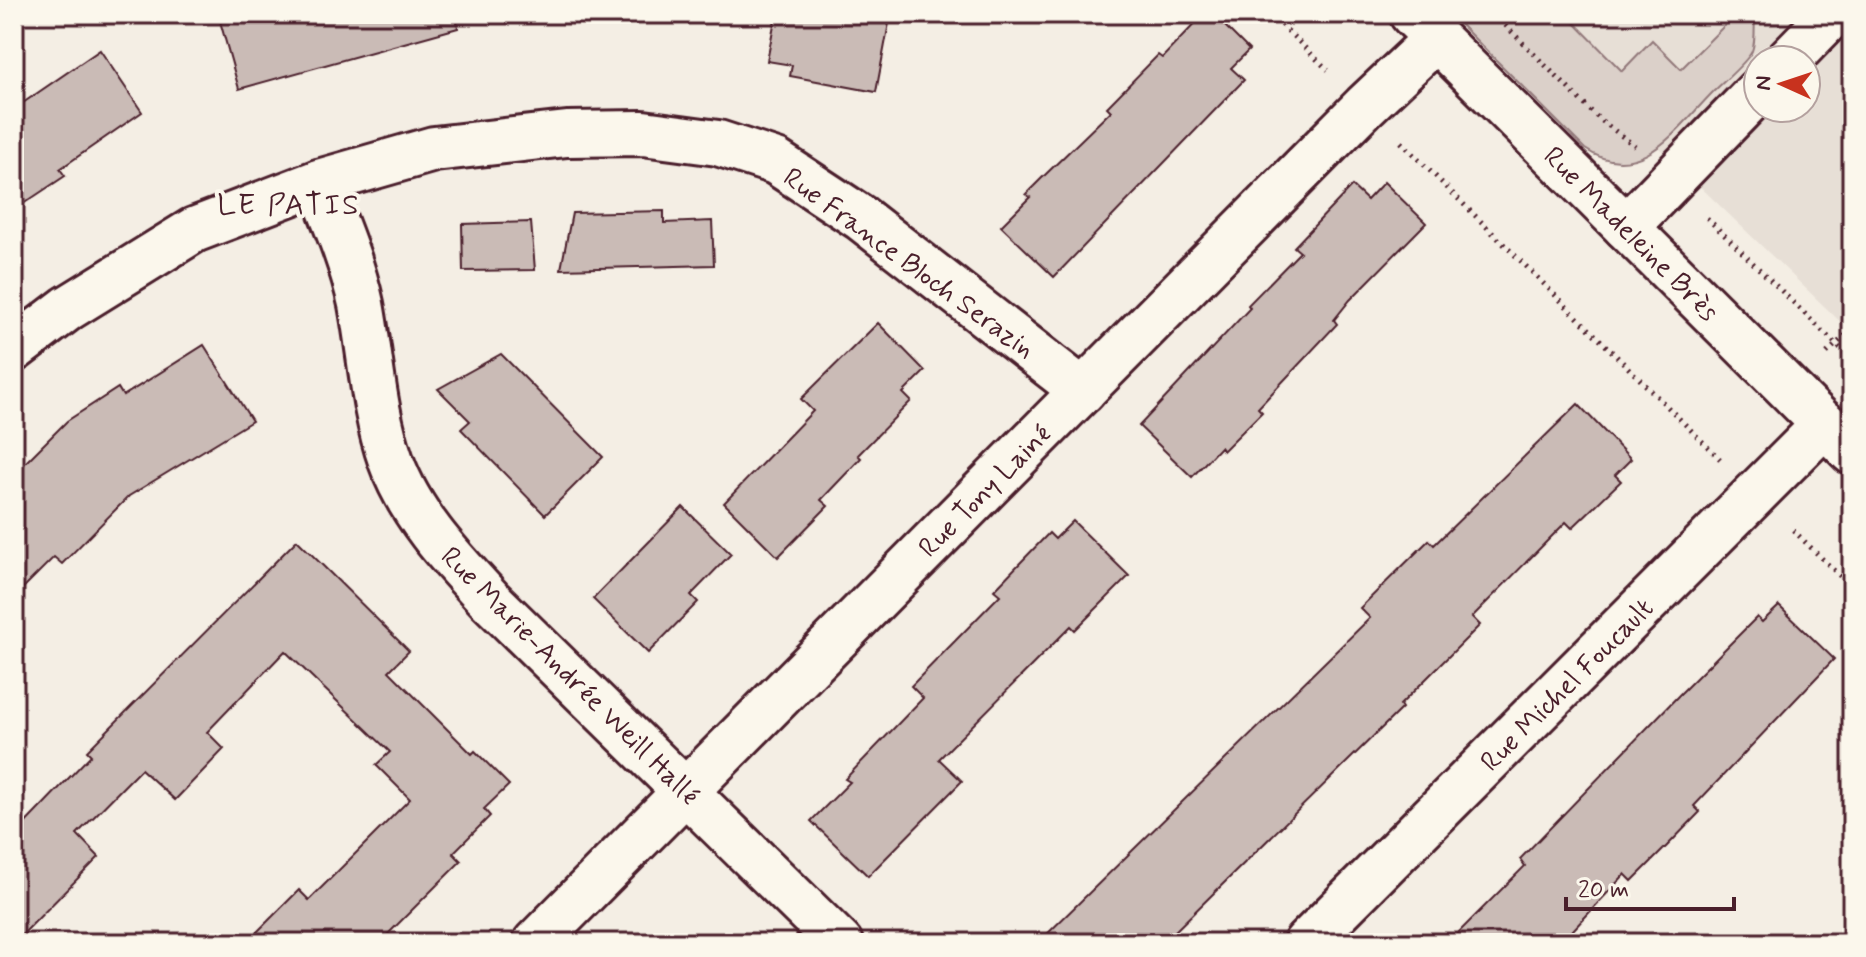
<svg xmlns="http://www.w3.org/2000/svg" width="1866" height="957" viewBox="0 0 1866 957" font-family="Mynerve,sans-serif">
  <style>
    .built { fill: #e7dfd6; fill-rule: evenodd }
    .green { fill: #dbd0c9; stroke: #92787a; stroke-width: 2 }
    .building { fill: #cabbb6; stroke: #4a1f2b; stroke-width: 2 }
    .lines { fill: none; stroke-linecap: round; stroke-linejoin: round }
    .minor-casing { stroke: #4a1f2b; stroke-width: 50 }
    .path { stroke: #4a1f2b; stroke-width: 5; stroke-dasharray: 2 6; stroke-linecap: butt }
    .minor { stroke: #fbf7ec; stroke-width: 44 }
    .labels { text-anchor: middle; stroke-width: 8; stroke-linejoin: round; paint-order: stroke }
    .street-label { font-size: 28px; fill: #4a1f2b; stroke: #fbf7ec }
    .neighbourhood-label { font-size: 30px; letter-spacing: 2px; fill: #4a1f2b; stroke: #fbf7ec }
  </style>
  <rect width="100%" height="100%" fill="#f4eee4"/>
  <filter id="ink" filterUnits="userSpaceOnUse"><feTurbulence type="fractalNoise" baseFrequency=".0125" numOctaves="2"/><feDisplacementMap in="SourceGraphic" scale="16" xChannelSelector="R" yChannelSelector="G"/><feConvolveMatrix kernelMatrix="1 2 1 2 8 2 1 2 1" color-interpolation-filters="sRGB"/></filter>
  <g filter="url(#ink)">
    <path class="built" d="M1521,14H1852V333ZM1758,60H1806V108H1758Z"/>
    <path class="green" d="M1450,14H1566L1622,71L1652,40L1681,69L1736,14H1755C1754,25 1756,41 1752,51C1748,61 1723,82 1714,91C1678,127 1641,187 1585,149Z"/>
    <g class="building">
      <path d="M218,14H456L458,28L239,89Z"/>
      <path d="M776,14H844L889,23L876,92L790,76L792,65L767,61Z"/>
      <path d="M1204,14H1213L1249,50L1231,68L1244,80L1054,277L1001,226L1030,197L1026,194L1046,174L1111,111L1107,107L1158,55L1162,58Z"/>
      <path d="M100,50L142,112L60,169L65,176L14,210V104L17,107Z"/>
      <path d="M1384,182L1426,223L1350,300L1334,320L1337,324L1258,408L1262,412L1223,451L1220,447L1192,477L1139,426L1250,308L1248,305L1300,252L1294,247L1352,186L1367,200Z"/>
      <path d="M664,211V223L712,221L714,265L561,269L572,213Z"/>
      <path d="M531,222L535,270L463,271L462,224Z"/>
      <path d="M878,323L925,371L903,393L911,401L858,455L861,458L821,500L828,506L778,557L724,503L813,411L801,399Z"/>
      <path d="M204,345L252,421L129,496L62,564L54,557L14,597V474L67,421L118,388L123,396Z"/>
      <path d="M501,354L603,457L545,515L461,429L470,421L438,389Z"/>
      <path d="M1578,404L1631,459L1615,475L1621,481L1572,528L1566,522L1472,617L1480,625L1400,705L1402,708L1163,943H1038L1370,618L1360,608L1429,540L1434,545Z"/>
      <path d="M683,507L731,554L691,595L698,602L648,653L593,599Z"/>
      <path d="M1073,521L1129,576L1075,630L1071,626L939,759L962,781L868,876L811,821L850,782L845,779L923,698L911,686L1000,595L994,590L1049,533L1055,539Z"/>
      <path d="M297,540L409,651L389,671L472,754L475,751L509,785L484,809L490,816L453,853L461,861L379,943H246L299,890L309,900L410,799L376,765L390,752L285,651L207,732L224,749L175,800L141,769L77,834L99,857L14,943V835L91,755L87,751Z"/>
      <path d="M1779,606L1834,659L1694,806L1700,812L1667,846L1632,881L1625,874L1561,943H1448L1525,866L1520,859L1681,693L1757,617L1762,622Z"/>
    </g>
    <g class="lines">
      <defs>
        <g id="minor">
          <path d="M1412,14L1852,452"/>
          <path d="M1788,60L1833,14"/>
          <path d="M319,182C335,222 352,262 361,304C371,357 373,410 391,461C410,515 452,559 490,600L840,943"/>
          <path d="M1626,227L1758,91"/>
          <path d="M14,349L68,308L194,230L319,182L434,149L567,134L643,133L718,143L776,162L861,218L1083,391"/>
          <path d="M535,943L1365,106L1436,39"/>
          <path d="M1306,943L1825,424"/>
        </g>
      </defs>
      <use href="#minor" class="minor-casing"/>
      <g class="path">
        <path d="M1270,14L1328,70"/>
        <path d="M1494,14L1598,118L1635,146"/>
        <path d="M1401,142L1720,459"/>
        <path d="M1707,218L1852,360"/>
        <path d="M1827,353L1852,329"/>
        <path d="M1793,530L1852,588"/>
      </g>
      <use href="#minor" class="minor"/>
    </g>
  </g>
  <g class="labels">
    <g class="street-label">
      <text transform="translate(1632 233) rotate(45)" y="10">Rue Madeleine Brès</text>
      <text transform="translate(910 262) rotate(36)" y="10">Rue France Bloch Serazin</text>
      <text transform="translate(984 490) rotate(-45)" y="10">Rue Tony Lainé</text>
      <text transform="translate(571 675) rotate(45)" y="10">Rue Marie-Andrée Weill Hallé</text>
      <text transform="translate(1566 684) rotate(-45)" y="10">Rue Michel Foucault</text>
    </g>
    <g class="neighbourhood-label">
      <text x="289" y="214">LE PATIS</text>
    </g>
  </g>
  <rect width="1866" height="957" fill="none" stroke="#fbf7ec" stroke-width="48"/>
  <rect x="24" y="24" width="1818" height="909" fill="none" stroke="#4a1f2b" stroke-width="3" filter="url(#ink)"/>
  <g transform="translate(1782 84) rotate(273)"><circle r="38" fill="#fbf7ec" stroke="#b4a19f" stroke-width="2"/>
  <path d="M0-6L14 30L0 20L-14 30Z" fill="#c8321e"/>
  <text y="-12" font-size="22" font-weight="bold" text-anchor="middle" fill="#4a1f2b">N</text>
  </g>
  <path d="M1566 897v12h168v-12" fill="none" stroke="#4a1f2b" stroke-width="4"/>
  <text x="1578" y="897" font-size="24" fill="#4a1f2b" stroke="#fbf7ec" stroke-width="6" paint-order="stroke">20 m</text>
</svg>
